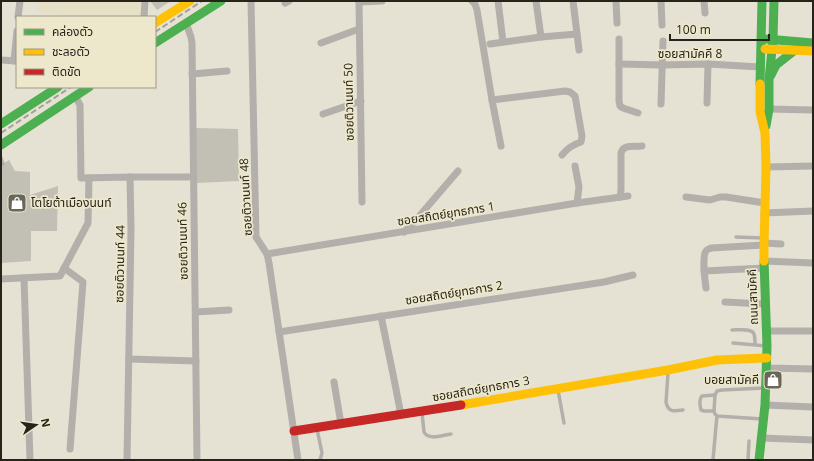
<svg xmlns="http://www.w3.org/2000/svg" width="814" height="461" viewBox="0 0 814 461" font-family="'Open Sans','Noto Sans Thai',sans-serif">
  <style>
    .built { fill: #e6e0c7 }
    .building { fill: #c2bfb4 }
    .lines { fill: none; stroke-linecap: round; stroke-linejoin: round }
    .lane { stroke: #b3afab; stroke-width: 3.5 }
    .street { stroke: #b3afab; stroke-width: 7 }
    .fast { stroke: #4caf50; stroke-width: 9 }
    .slow { stroke: #ffc107; stroke-width: 9 }
    .jam { stroke: #c62828; stroke-width: 9 }
    .rail { stroke: #a4a19a; stroke-width: 2; stroke-dasharray: 6 3; stroke-linecap: butt }
    .labels { text-anchor: middle; stroke-width: 3.5; stroke-linejoin: round; paint-order: stroke }
    .street-label { font-size: 12px; fill: #26241a; stroke: #ede7cb }
    .poi-label { font-size: 12px; fill: #26241a; stroke: #ede7cb; text-anchor: start }
  </style>
  <rect width="100%" height="100%" fill="#e5e2d3"/>
  <path class="built" d="M38,1H142V17H81L36,12Z"/>
  <g class="building">
    <path d="M150,1H171L157,10Z"/>
    <path d="M196,128L238,129L239,181L196,183Z"/>
    <path d="M9,160L15,171L30,172V195L58,186L57,231H31V261L1,263V165Z"/>
  </g>
  <g class="lines">
    <g class="lane">
      <path d="M1,158L3,164"/>
      <path d="M736,237L763,238"/>
      <path d="M732,330C738,330 752,328 754,334C755,337 755,341 755,344"/>
      <path d="M733,343L766,346"/>
      <path d="M668,373L666,402C668,413 675,411 683,410"/>
      <path d="M558,390L564,423"/>
      <path d="M714,411H704L701,410C700,406 699,399 702,396L715,395"/>
      <path d="M422,413L424,432C429,441 442,435 451,434"/>
      <path d="M762,419L717,416L715,414L714,411L715,395L717,391L722,390L765,388"/>
      <path d="M317,429L322,453L320,460"/>
      <path d="M713,460L716,426L717,416"/>
      <path d="M748,460L749,441"/>
    </g>
    <g class="street">
      <path d="M251,1L256,237L267,254L269,263L298,460"/>
      <path d="M359,1L362,202"/>
      <path d="M472,1L475,4L477,10L492,100L501,146"/>
      <path d="M498,1L503,42"/>
      <path d="M536,1L541,37"/>
      <path d="M573,1L579,50"/>
      <path d="M616,1L617,23"/>
      <path d="M661,1L662,25"/>
      <path d="M704,1L705,13"/>
      <path d="M359,2L382,1"/>
      <path d="M285,3L289,1"/>
      <path d="M18,17L20,1"/>
      <path d="M144,17L145,1"/>
      <path d="M186,23L191,37L192,43L197,460"/>
      <path d="M619,39V101L620,106L623,108L638,113"/>
      <path d="M321,43L359,29"/>
      <path d="M490,44L541,37L577,34"/>
      <path d="M1,60L17,61"/>
      <path d="M14,61L17,31"/>
      <path d="M619,64L662,65L708,64L760,67"/>
      <path d="M192,74L227,71"/>
      <path d="M75,96L80,105L81,178L130,177L131,229L127,460"/>
      <path d="M492,100L565,91L570,92L575,96L582,136L581,142C572,145 568,148 562,155"/>
      <path d="M707,103L708,64"/>
      <path d="M661,104L663,41"/>
      <path d="M769,109L813,110"/>
      <path d="M323,114L361,101"/>
      <path d="M575,166L579,187L577,203"/>
      <path d="M766,167L813,166"/>
      <path d="M130,177H193"/>
      <path d="M620,197L621,190V153C623,144 634,147 642,146"/>
      <path d="M686,197L710,200L720,197H726L765,203"/>
      <path d="M764,213L813,211"/>
      <path d="M404,232L415,221L458,171"/>
      <path d="M764,243L781,244"/>
      <path d="M267,254L577,203L628,196"/>
      <path d="M764,261L813,263"/>
      <path d="M64,268L83,282L70,449"/>
      <path d="M704,271L765,268"/>
      <path d="M24,278L30,460"/>
      <path d="M1,279L60,276L88,223L89,178"/>
      <path d="M706,288C705,281 702,256 706,251C707,249 709,249 711,248L764,245"/>
      <path d="M725,302L766,304"/>
      <path d="M196,312L229,310"/>
      <path d="M381,316L394,379L401,415"/>
      <path d="M766,331H813"/>
      <path d="M279,332L604,282L633,275"/>
      <path d="M129,359L196,361"/>
      <path d="M766,368L813,369"/>
      <path d="M334,382L341,424"/>
      <path d="M765,405L813,407"/>
      <path d="M761,438L813,440"/>
    </g>
    <g class="fast">
      <path d="M766,39L813,43"/>
      <path d="M155,43L221,1"/>
      <path d="M771,75L776,65L795,50"/>
      <path d="M760,84L762,1"/>
      <path d="M1,124L58,87"/>
      <path d="M766,126L769,109V80L773,39L774,1"/>
      <path d="M1,145L89,87"/>
      <path d="M759,460L765,405L767,346L764,261"/>
    </g>
    <g class="slow">
      <path d="M155,23L190,1"/>
      <path d="M765,49L813,51"/>
      <path d="M760,84V112L765,133L766,167L764,245V261"/>
      <path d="M461,405L668,370L717,360L767,358"/>
    </g>
    <path class="jam" d="M294,431L461,405"/>
    <g class="rail">
      <path d="M155,32L202,1"/>
      <path d="M1,133L71,87"/>
    </g>
  </g>
  <defs>
    <symbol id="shop-square" viewBox="-11 -11 22 22"><rect x="-9" y="-9" width="18" height="18" rx="4" fill="#69665b" stroke="#ede7cb"/><path d="M-5-2.5h2.3a2.7 3.5 0 0 1 5.4 0H5L5.5 6h-11ZM-1.5-2.5h3a1.5 2.3 0 0 0-3 0Z" fill="#fff"/></symbol>
  </defs>
  <g fill-rule="evenodd">
    <use href="#shop-square" x="6" y="192" width="22" height="22"/>
    <use href="#shop-square" x="762" y="369" width="22" height="22"/>
  </g>
  <g class="labels">
    <g class="street-label">
      <text x="690" y="58">ซอยสามัคคี 8</text>
      <text transform="translate(349 102) rotate(-91)" y="4">ซอยติวานนท์ 50</text>
      <text transform="translate(246 197) rotate(-93)" y="4">ซอยติวานนท์ 48</text>
      <text transform="translate(446 214) rotate(-9)" y="4">ซอยสถิตย์ยุทธการ 1</text>
      <text transform="translate(183 241) rotate(-91)" y="4">ซอยติวานนท์ 46</text>
      <text transform="translate(120 264) rotate(-89)" y="4">ซอยติวานนท์ 44</text>
      <text transform="translate(454 293) rotate(-9)" y="4">ซอยสถิตย์ยุทธการ 2</text>
      <text transform="translate(753 297) rotate(-92)" y="4">ถนนสามัคคี</text>
      <text transform="translate(481 389) rotate(-10)" y="4">ซอยสถิตย์ยุทธการ 3</text>
    </g>
    <g class="poi-label">
      <text x="31" y="207">โตโยต้าเมืองนนท์</text>
      <text x="759" y="384" text-anchor="end">บอยสามัคคี</text>
    </g>
  </g>
  <rect width="814" height="461" fill="none" stroke="#26241a" stroke-width="4"/>
  <rect x="16" y="16" width="140" height="72" fill="#ede7cb" stroke="#9d9984"/>
  <rect x="24" y="29" width="20" height="6" fill="#4caf50" stroke="#9d9984"/>
  <text x="52" y="36" font-size="12" fill="#26241a">คล่องตัว</text>
  <rect x="24" y="49" width="20" height="6" fill="#ffc107" stroke="#9d9984"/>
  <text x="52" y="56" font-size="12" fill="#26241a">ชะลอตัว</text>
  <rect x="24" y="69" width="20" height="6" fill="#c62828" stroke="#9d9984"/>
  <text x="52" y="76" font-size="12" fill="#26241a">ติดขัด</text>
  <g transform="translate(36 425) rotate(77)" stroke="#ede7cb" stroke-width="3" paint-order="stroke">
  <path d="M0-3L7 15L0 10L-7 15Z" fill="#26241a"/>
  <text y="-6" font-size="11" font-weight="bold" text-anchor="middle" fill="#26241a">N</text>
  </g>
  <path d="M670 34v6h99v-6" fill="none" stroke="#26241a" stroke-width="2"/>
  <text x="676" y="34" font-size="12" fill="#26241a" stroke="#ede7cb" stroke-width="3" paint-order="stroke">100 m</text>
</svg>
